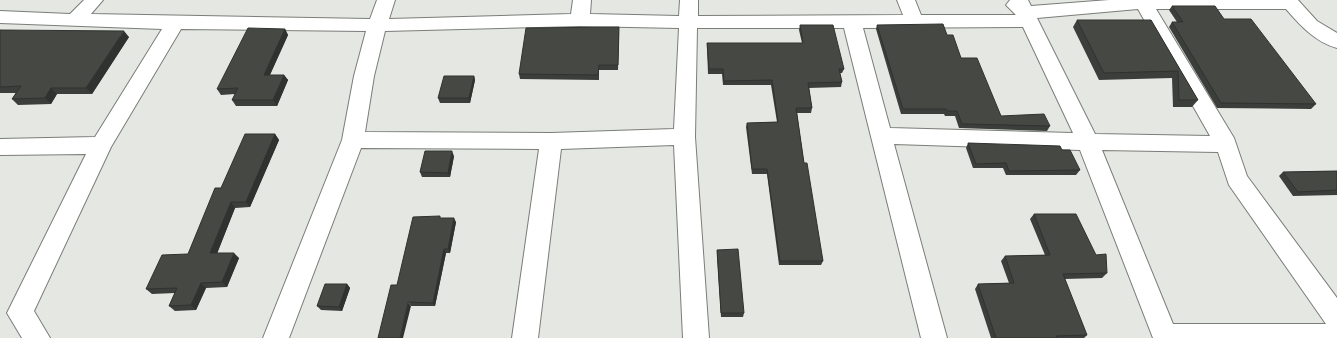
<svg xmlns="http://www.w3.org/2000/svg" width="1337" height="338" viewBox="0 0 1337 338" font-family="'Crimson Pro',serif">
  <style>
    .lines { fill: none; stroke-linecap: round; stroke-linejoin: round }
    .street-casing { stroke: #7a7d78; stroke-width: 2 }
    .street { fill: #fff; fill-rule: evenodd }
    .wall { fill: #3b3e3a }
    .shaded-wall { fill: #30322f }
    .building { fill: #454843; stroke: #30322f }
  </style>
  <rect width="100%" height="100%" fill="#e4e7e2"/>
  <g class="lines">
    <defs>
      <path id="street" d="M84,0H103L91,14L370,19L377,0H395L389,19L571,14L573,0H591L590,14L679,16L680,0H698V16L903,15L897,0H915L921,15H1016L1006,5L1010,0H1028L1031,6L1109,0H1298L1317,21L1337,33V48C1315,42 1300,25 1286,9H1156L1234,138L1247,176L1337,298V338H1153L1080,150L894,144L947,338H921L844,28H697L695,137L709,338H683L674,145L561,149L538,338H512L539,149L361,148L289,338H263L342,140L354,76L366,31L181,29L111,147L34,311L50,338H22L7,313L86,154L0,155V139L95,137L162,29L0,23V11L70,14ZM1138,9L1210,136L1095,134L1037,18ZM580,26L679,28L674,129L551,133L365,132L374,76L385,31ZM1023,27L1073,133L890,128L863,28ZM1102,150L1218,152L1229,185L1326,324H1173Z"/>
    </defs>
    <use href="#street" class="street-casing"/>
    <use href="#street" class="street"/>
  </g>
  <g class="wall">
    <path d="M1172,6L1224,19L1316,104L1311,109L1217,108L1169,27L1172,22H1177L1169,10Z"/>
    <path d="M1077,20H1151L1198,100L1192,107H1173L1172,78L1099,80L1073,27Z"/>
    <path d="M800,25L844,69L842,73H840L842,82L841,87L809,88L812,108L811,113H797L804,163L823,261L821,265H779L767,174H752L746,127L747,123L777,122L771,85H723L722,74H708L707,47V43H802L799,30Z"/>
    <path d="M877,25L947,35L961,58L1001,116L1050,126L1047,131L959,128L955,116H945L944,114H901L876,29Z"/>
    <path d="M285,29L288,35L270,75H284L288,80L277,106H236L232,100L235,94L221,95L217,89Z"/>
    <path d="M0,30L129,37L92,94H57L51,104L18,105L12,99L16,93H0Z"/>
    <path d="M619,32L618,70H599V80L520,79L519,74Z"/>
    <path d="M474,76L475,80L470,103H440L438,98Z"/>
    <path d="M275,134L279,140L250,207L235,208L217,253L239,258L227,287L206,288L196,310L175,311L169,306L175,293L152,294L146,289L188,254L221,188Z"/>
    <path d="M968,143L1062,150L1080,170L1076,175H1006L1003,168H973L966,148Z"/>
    <path d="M454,156L450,177H422L420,172Z"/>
    <path d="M1337,171V195L1293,196L1279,176L1283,172Z"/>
    <path d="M1034,214L1096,255L1107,273L1102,278L1064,279L1087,335L1084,338H991L975,289L978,284L1009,283L1001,261L1005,256L1045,255L1030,219Z"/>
    <path d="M441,218L456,222L450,253H446L435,306H411L397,285Z"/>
    <path d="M717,250L744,313L743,317H721L717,254Z"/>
    <path d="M347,284L350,288L342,311L321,310L317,306Z"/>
  </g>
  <g class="shaded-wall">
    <path d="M285,29L288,35L267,81L264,75Z"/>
    <path d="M124,31L129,37L92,94L86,88Z"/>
    <path d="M284,75L288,80L277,106L273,100Z"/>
    <path d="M474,76L475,80L470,103L469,98Z"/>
    <path d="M51,88L57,94L51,104L45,98Z"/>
    <path d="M275,134L279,140L250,207L246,202Z"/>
    <path d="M452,151L454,156L450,177L448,173Z"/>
    <path d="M231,202L235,208L215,259L210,253Z"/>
    <path d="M454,218L456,222L450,253L448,249Z"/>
    <path d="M444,249L446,253L435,306L433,303Z"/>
    <path d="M234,253L239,258L227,287L222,282Z"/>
    <path d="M201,283L206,288L196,310L191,305Z"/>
    <path d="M347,284L350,288L342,311L339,307Z"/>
    <path d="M408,302L411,306L403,338H400Z"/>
  </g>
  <g class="building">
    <path d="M1172,6H1215L1224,19H1251L1316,104L1221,103L1172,22H1183Z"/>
    <path d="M1077,20H1151L1198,100H1179L1178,71L1104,73Z"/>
    <path d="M943,24L947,35H953L961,58H977L1001,116L1044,114L1050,126L962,124L957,111H947L946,109H903L877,25Z"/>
    <path d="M800,25H833L844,69H839L842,82L808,83L812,108H796L804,163H807L823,261H780L767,169H752L747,123L778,122L772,80L724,81L723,69H709L707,43H803Z"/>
    <path d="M619,27L618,65H599L598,75L519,74L526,28Z"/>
    <path d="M248,28L285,29L264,75H284L273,100H232L238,88L217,89Z"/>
    <path d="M0,30L124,31L86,88H51L45,98L12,99L21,86L0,87Z"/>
    <path d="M444,76H474L469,98H438Z"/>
    <path d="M245,134H275L246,202H231L210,253H234L222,282L201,283L191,305L169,306L177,288L146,289L162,255L188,254L215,188H221Z"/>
    <path d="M968,143L1060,146L1062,150H1070L1080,170L1009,171L1006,163L976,164Z"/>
    <path d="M425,151H452L448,173L420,172Z"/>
    <path d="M1337,171V190L1298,192L1283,172Z"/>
    <path d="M1034,214H1076L1096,255L1106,254L1107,273L1063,274L1087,335L1056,336L1057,338H996L978,284L1014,283L1005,256L1050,255Z"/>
    <path d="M440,216V218H454L448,249H444L433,303L408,302L400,338H378L391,285H397L413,217Z"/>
    <path d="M738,249L744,313H721L717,250Z"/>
    <path d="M325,284H347L339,307L317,306Z"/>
  </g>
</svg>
